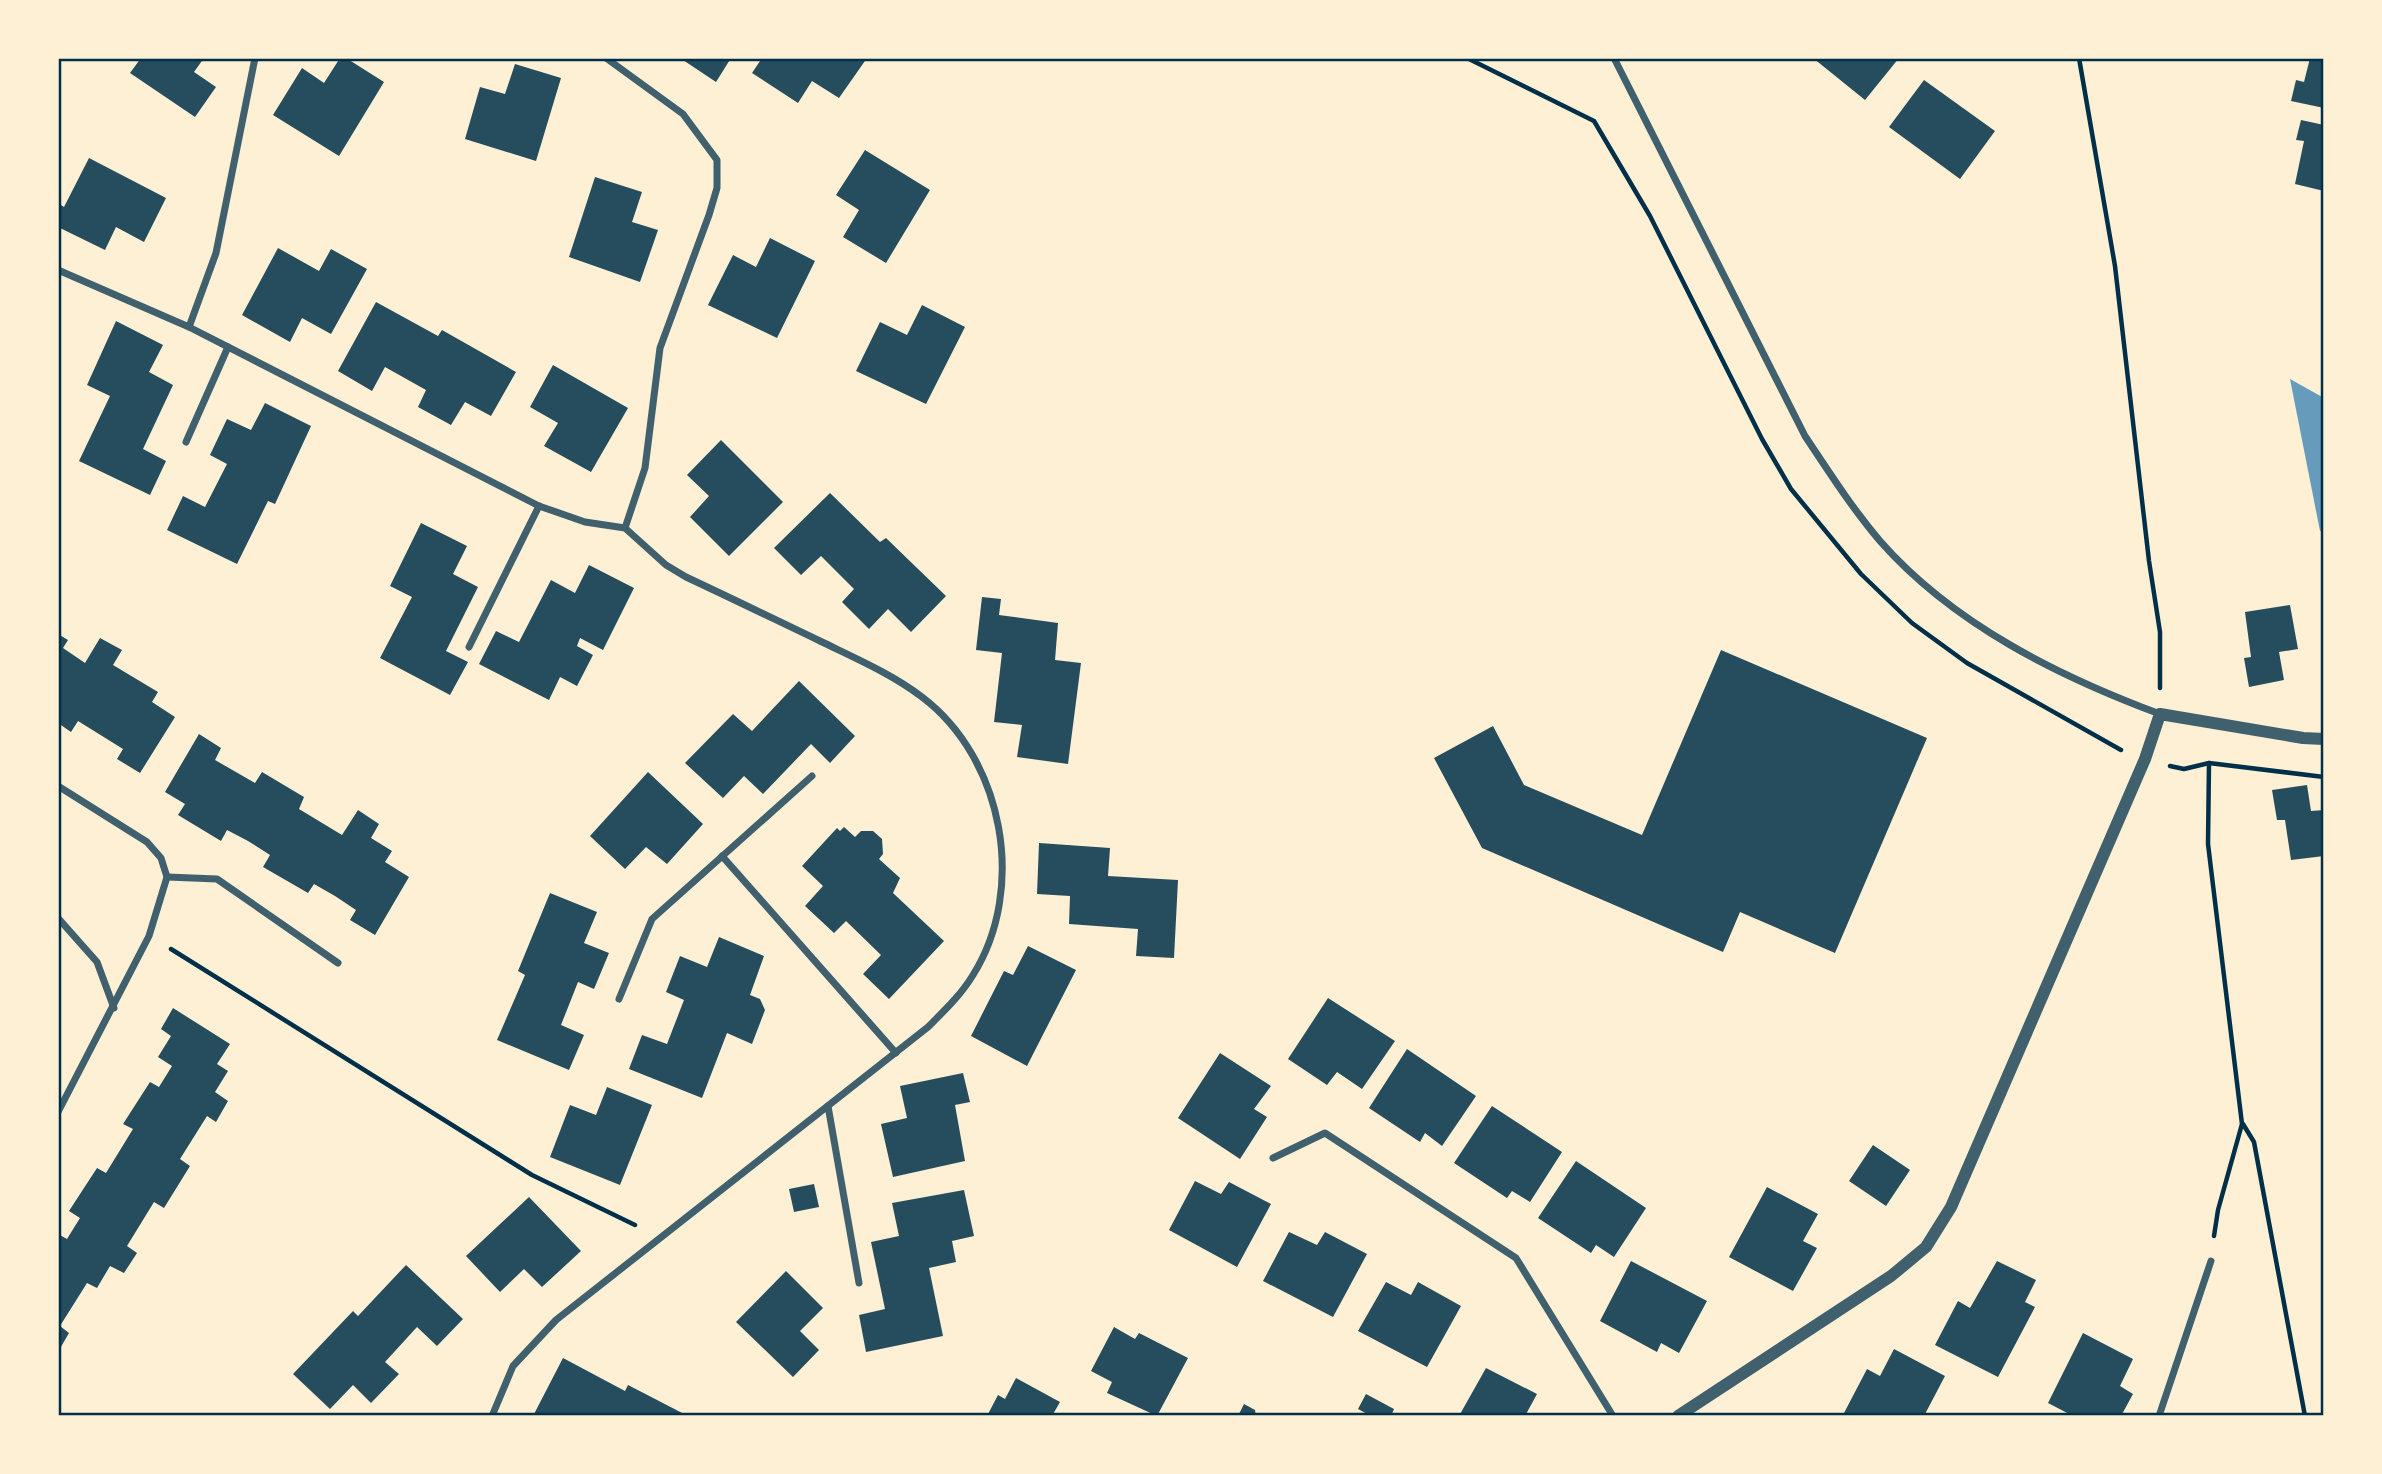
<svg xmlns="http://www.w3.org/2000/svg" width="2382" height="1474" viewBox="0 0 2382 1474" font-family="Figtree,sans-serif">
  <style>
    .water { fill: #669bbc }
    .building { fill: #264d5e }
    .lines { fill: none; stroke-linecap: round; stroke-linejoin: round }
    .path { stroke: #003049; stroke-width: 4.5 }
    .minor { stroke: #3f606c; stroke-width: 7 }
    .tertiary { stroke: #3f606c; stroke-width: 12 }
    .neatline { fill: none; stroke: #003049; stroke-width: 2.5 }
  </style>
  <rect width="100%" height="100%" fill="#fdf0d5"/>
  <path class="water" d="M2290,379L2324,398V530L2320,531Z"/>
  <g class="building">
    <path d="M141,58H204L194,72L216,87L195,117L130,73Z"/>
    <path d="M340,58H346L384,82L339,156L273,115L302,68L324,83Z"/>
    <path d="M680,58H731L716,82Z"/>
    <path d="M762,58H867L839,98L812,81L798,103L752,73Z"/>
    <path d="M1813,58H1899L1865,100Z"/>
    <path d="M2310,58H2324V108L2291,101L2296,80L2304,82Z"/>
    <path d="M515,64L561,78L536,161L465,139L480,87L505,94Z"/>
    <path d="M1924,80L1995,131L1960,179L1889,127Z"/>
    <path d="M2301,120L2324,125V191L2295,184L2304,141L2296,140Z"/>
    <path d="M865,150L930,190L886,263L843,237L859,210L836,195Z"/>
    <path d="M89,158L166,198L144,242L116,227L105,250L58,227V203L64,207Z"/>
    <path d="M595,177L642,192L632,222L658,230L640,282L569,257Z"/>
    <path d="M770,238L815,261L777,338L708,305L733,255L756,267Z"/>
    <path d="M278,248L319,271L331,249L367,269L331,334L302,318L290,342L242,315Z"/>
    <path d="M376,302L438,336L442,330L516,372L491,416L465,402L451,425L418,407L426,390L385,367L372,391L338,371Z"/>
    <path d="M922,305L965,327L926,404L856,371L880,322L907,335Z"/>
    <path d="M116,321L163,345L149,372L173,385L143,449L166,461L150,495L79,461L110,396L87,385Z"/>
    <path d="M553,365L628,408L591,472L544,446L558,423L530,407Z"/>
    <path d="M265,403L311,426L275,504L268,501L237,564L167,530L183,496L205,507L227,464L210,455L227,419L251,430Z"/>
    <path d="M721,440L783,502L729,556L690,517L709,496L687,475Z"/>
    <path d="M830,493L880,542L886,538L946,596L911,632L888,609L869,629L842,602L854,589L821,556L801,575L774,548Z"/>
    <path d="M421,523L467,546L453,574L478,587L446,651L468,662L450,695L380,658L412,597L390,586Z"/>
    <path d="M589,565L634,588L603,650L580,638L577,646L593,655L577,686L560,677L549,700L479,664L496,631L519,642L551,580L575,593Z"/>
    <path d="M982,597L1001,599L999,615L1058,623L1055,660L1081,663L1068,764L1017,757L1022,725L994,722L1002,653L976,650Z"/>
    <path d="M2290,605L2298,649L2279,652L2284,680L2249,687L2244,658L2251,657L2245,612Z"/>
    <path d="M58,634L68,640L63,648L85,663L100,638L122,650L113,665L158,692L152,702L175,717L140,773L117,759L123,749L78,721L71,732L58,723Z"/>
    <path d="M1721,650L1927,738L1835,953L1740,912L1723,952L1482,848L1434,758L1493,726L1524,785L1642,835Z"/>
    <path d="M799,681L855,736L830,763L811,744L763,794L744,776L723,798L685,763L733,714L752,731Z"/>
    <path d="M199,734L221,748L215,760L255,783L262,772L304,797L299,809L342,835L358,810L379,824L371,838L392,851L385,862L409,877L375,935L350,920L356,910L335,896L314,884L308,893L263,867L270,855L248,841L227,830L221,841L178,815L185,804L165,792Z"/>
    <path d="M648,772L703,824L667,864L646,847L625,869L590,836Z"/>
    <path d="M2307,785L2311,811L2324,810V856L2291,860L2285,820H2277L2272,790Z"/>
    <path d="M844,827L855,837L861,831H873L882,839L883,854L879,859L900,878L893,893L944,941L889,999L863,974L881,955L846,921L834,933L805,906L823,886L802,866L837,828L840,831Z"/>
    <path d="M1039,843L1110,848L1108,876L1178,880L1174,958L1136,956L1138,929L1069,924L1070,896L1037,894Z"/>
    <path d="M550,893L597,912L584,943L609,953L594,989L578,982L561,1025L584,1035L569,1070L497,1040L525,975L518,971Z"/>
    <path d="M719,937L764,956L750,995L760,999L765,1010L752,1044L727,1033L702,1098L629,1069L642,1035L667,1044L684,1000L666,992L680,956L707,967Z"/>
    <path d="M1028,946L1076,970L1027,1066L971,1036L1004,971L1013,975Z"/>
    <path d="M1328,998L1395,1041L1362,1089L1337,1072L1327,1085L1288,1059Z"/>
    <path d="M173,1008L230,1044L217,1064L228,1071L215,1092L228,1101L216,1122L207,1116L180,1159L190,1166L164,1208L154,1202L127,1246L137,1253L124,1273L110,1266L97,1288L87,1283L60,1326L69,1333L58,1352V1234L67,1239L80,1218L69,1211L97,1168L106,1173L133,1129L123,1124L150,1082L159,1087L172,1066L158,1057L171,1036L161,1029Z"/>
    <path d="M1407,1049L1476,1096L1442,1146L1425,1133L1420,1142L1369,1108Z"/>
    <path d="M1220,1053L1271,1086L1254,1109L1267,1117L1240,1159L1178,1118Z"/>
    <path d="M963,1073L970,1102L955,1105L965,1161L893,1177L881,1124L907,1118L900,1086Z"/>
    <path d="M607,1087L652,1105L620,1185L550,1157L570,1105L596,1115Z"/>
    <path d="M1492,1106L1562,1152L1530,1202L1512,1191L1507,1198L1454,1163Z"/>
    <path d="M1873,1145L1910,1170L1886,1206L1849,1181Z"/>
    <path d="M1576,1161L1646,1208L1614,1257L1596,1245L1591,1253L1538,1218Z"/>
    <path d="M1195,1181L1221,1194L1229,1182L1271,1204L1237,1267L1169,1230Z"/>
    <path d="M814,1184L819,1207L794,1212L789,1189Z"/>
    <path d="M1767,1187L1818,1214L1803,1241L1817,1248L1793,1291L1729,1257Z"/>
    <path d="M964,1190L974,1236L952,1241L956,1262L929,1268L943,1336L866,1352L859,1315L885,1309L871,1242L899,1236L892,1203Z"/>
    <path d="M529,1197L581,1251L542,1287L524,1269L500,1292L466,1256Z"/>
    <path d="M1289,1232L1317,1245L1325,1232L1367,1254L1333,1317L1263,1281Z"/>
    <path d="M1631,1261L1707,1301L1679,1353L1661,1343L1657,1352L1600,1321Z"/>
    <path d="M1997,1261L2036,1280L2025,1302L2035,1307L1998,1377L1935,1345L1958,1301L1970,1308Z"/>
    <path d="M406,1265L463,1319L437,1346L417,1327L385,1362L399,1374L371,1403L353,1385L330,1409L293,1374L353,1311L358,1316Z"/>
    <path d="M786,1271L823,1308L800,1331L819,1350L793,1377L736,1322Z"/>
    <path d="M1386,1282L1411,1295L1418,1282L1461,1306L1427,1367L1358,1331Z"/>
    <path d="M1114,1327L1135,1339L1139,1333L1188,1358L1157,1416L1107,1393L1112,1382L1091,1371Z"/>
    <path d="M2083,1333L2133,1359L2120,1386L2133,1394L2121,1416H2073L2048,1403Z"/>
    <path d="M1894,1349L1945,1376L1924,1416H1851L1844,1413L1867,1369L1880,1376Z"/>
    <path d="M563,1358L625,1391L628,1385L688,1416H533Z"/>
    <path d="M1486,1368L1537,1394L1525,1416H1459Z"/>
    <path d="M1016,1378L1060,1402L1052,1416H987L998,1395L1005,1399Z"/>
    <path d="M1366,1394L1394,1409L1391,1416H1371L1358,1409Z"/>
    <path d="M1244,1404L1255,1410L1256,1416H1238Z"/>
  </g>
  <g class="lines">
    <g class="path">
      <path d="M1467,58L1594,121L1650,216L1762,439L1791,489L1861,574L1912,623L1967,663L2121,750"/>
      <path d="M2079,58L2115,266L2149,561L2160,632V688"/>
      <path d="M2209,763L2208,844L2242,1124L2218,1210L2214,1236"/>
      <path d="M2170,766L2184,769L2209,763L2324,777"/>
      <path d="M171,949L532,1175L635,1225"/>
      <path d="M2243,1124L2254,1142L2305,1416"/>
    </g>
    <g class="minor">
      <path d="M606,58L683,114L717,160V188L709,215L660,348L645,468L625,528"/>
      <path d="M1614,58L1805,436C1829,472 1852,508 1880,541C1953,624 2058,676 2160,714"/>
      <path d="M58,270L189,327L539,506L585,522L625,528L666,565L686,577C731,598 776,620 820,641C855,658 892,674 922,697C1004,759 1027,889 973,975C961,995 944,1011 928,1027L556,1320L513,1366L492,1416"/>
      <path d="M189,327L216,253L255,58"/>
      <path d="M186,442L228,347"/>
      <path d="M469,647L539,506"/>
      <path d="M58,786L147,842L161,858L167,877L149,936L58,1112"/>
      <path d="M722,856L896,1053"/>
      <path d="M167,877L217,879L338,963"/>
      <path d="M58,918L97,962L114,1008"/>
      <path d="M619,999L652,919L812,776"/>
      <path d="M828,1106L859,1283"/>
      <path d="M1273,1158L1325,1133L1516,1258L1613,1416"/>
      <path d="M2159,1416L2211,1261"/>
    </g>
    <path class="tertiary" d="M1678,1416L1891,1276L1926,1247L1951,1207L2145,759L2160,714L2303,738L2324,739"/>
  </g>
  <rect width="2382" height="1474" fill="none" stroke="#fdf0d5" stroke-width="119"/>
  <rect x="60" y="60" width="2262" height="1354" class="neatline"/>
</svg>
